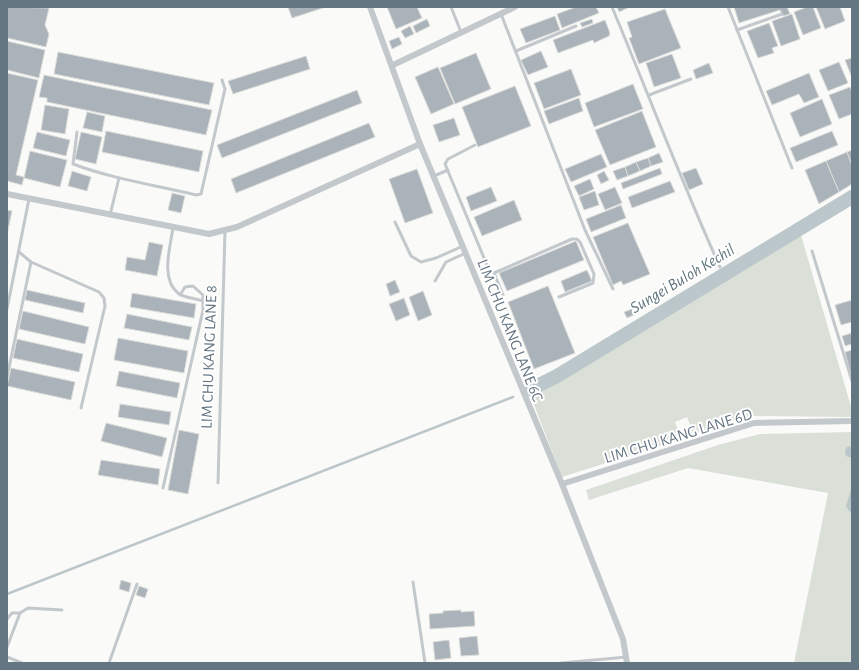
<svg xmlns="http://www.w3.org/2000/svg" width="859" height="670" viewBox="0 0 859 670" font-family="'Alegreya Sans',sans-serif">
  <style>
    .green { fill: #dadfd7 }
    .water { fill: #bbc7cb }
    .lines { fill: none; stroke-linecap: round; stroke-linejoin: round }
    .stream { stroke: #bbc7cb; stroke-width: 2.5 }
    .river { stroke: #bbc7cb; stroke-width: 14 }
    .building { fill: #aab3b9; stroke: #dcdcda }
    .lane { stroke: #c3c8cc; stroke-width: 3 }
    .street { stroke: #c3c8cc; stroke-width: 6 }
    .labels { text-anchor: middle; stroke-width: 4; stroke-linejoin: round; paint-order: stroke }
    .street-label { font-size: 16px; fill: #657683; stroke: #fff }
    .water-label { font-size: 17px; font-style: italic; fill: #60757c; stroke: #fff }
  </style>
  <rect width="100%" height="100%" fill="#fafaf8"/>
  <g class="green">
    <path d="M801,235L852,410V417L750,416L693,434L687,417L675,422L681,439L562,477L531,397Z"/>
    <path d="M852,432V663H794L828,493L688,468L589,500L586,490L718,445L760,434Z"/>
  </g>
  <g class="water">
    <path d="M852,446V458L846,456L845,450L847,447Z"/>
    <path d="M852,487V513L849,511L846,506Z"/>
  </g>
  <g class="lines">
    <path class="stream" d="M7,594L513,397"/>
    <path class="river" d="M531,389L557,376L852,197"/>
  </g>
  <g class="building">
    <path d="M7,7L49,8L45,25L49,34L46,47L7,38Z"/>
    <path d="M288,7H326L292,18Z"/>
    <path d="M387,7H417L422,18L396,29Z"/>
    <path d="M576,7H596L599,13L562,28L557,14Z"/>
    <path d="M617,7H630L619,12Z"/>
    <path d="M734,7H787L790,14L783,16L780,10L739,23Z"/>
    <path d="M807,7H813L821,28L803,35L794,12Z"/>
    <path d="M816,7H840L845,21L825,29Z"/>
    <path d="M665,9L681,48L639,64L629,38L632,37L627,22Z"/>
    <path d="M792,14L800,39L781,46L772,21Z"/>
    <path d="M555,16L560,30L526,43L520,29Z"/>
    <path d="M427,19L430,26L416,33L413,26Z"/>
    <path d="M592,19L593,23L582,27L580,23Z"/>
    <path d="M605,20L610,33L609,36L594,43L593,40L558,53L553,40Z"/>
    <path d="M769,23L778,46L772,48L774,53L758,58L747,31Z"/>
    <path d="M410,26L414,34L405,38L401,31Z"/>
    <path d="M399,37L402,44L392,49L389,41Z"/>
    <path d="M7,41L45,50L39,78L7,70Z"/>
    <path d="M541,51L548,67L528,75L521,60Z"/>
    <path d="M58,52L214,83L209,105L54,74Z"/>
    <path d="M476,53L491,89L455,104L440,68Z"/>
    <path d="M672,54L681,78L654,87L646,63Z"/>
    <path d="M306,56L310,69L233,94L228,81Z"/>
    <path d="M852,58V78L845,60Z"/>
    <path d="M839,62L848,83L828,91L819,70Z"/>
    <path d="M709,63L713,73L696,79L693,70Z"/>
    <path d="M438,67L454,104L431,114L415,77Z"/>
    <path d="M571,69L581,95L544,109L534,83Z"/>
    <path d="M7,73L38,80L16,175L24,177L22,185L7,181Z"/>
    <path d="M809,73L819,97L804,103L799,94L772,105L766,91Z"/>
    <path d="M44,75L212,110L206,135L47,102V98L39,97Z"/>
    <path d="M633,84L643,109L594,127L585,103Z"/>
    <path d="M515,86L531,126L478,147L462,107Z"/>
    <path d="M850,87L852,92V114L839,119L829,95Z"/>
    <path d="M357,90L362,103L222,158L217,145Z"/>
    <path d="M579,98L583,111L549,124L544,111Z"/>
    <path d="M822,99L832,124L800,137L790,113Z"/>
    <path d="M45,105L69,109L65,134L41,130Z"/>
    <path d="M642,111L656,147L610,165L595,130Z"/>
    <path d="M87,112L105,116L102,132L83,128Z"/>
    <path d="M454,118L460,135L439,142L433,125Z"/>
    <path d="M369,123L375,137L236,193L231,179Z"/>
    <path d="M106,131L203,151L199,172L102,152Z"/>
    <path d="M832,131L838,145L796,162L790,148Z"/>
    <path d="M37,132L70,140L66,156L33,148Z"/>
    <path d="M81,132L102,137L96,164L75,159Z"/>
    <path d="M852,150V166L847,152Z"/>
    <path d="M30,151L67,160L60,187L24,178Z"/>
    <path d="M847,152L852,166V184L839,192L826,161Z"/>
    <path d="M659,153L663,162L651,166L648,158Z"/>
    <path d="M601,154L607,167L571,182L565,169Z"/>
    <path d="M648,158L651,166L640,171L636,162Z"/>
    <path d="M826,161L839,192L819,204L805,170Z"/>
    <path d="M636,162L640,171L628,176L625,167Z"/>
    <path d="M625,167L628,176L617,180L613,171Z"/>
    <path d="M660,168L662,174L623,189L621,183Z"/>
    <path d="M696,168L703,184L689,190L682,173Z"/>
    <path d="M417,169L433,213L405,223L389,179Z"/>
    <path d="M72,171L91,177L87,191L68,186Z"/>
    <path d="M604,171L609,180L601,184L597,175Z"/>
    <path d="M590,179L594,189L579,196L574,186Z"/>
    <path d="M670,181L675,192L632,208L628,197Z"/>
    <path d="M491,187L497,201L471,211L466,197Z"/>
    <path d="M615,187L622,203L605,210L598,194Z"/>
    <path d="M595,191L599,205L584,210L579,197Z"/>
    <path d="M172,193L185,196L181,213L168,210Z"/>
    <path d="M514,200L522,220L482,236L474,217Z"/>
    <path d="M621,205L626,218L591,232L586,219Z"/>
    <path d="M7,210L12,211L7,235Z"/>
    <path d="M628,223L650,274L623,285L621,281L613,285L593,237Z"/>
    <path d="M576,241L584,260L507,291L499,273Z"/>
    <path d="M149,242L163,245L157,276L125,270L127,257L145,260Z"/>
    <path d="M587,270L592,281L565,292L561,281Z"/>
    <path d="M395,280L400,292L390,296L386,284Z"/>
    <path d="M548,286L575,353L534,369L508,302Z"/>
    <path d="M27,290L85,303L83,313L25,300Z"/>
    <path d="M423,291L432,315L418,321L409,297Z"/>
    <path d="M132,293L196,304L194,318L130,307Z"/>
    <path d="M404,298L410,315L396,321L389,304Z"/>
    <path d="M852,300V322L841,325L835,305Z"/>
    <path d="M632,309L634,315L627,318L624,312Z"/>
    <path d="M23,311L89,327L85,344L19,329Z"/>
    <path d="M127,314L192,327L189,340L124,328Z"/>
    <path d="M852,333V344L845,346L842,336Z"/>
    <path d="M118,338L188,351L184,373L114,360Z"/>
    <path d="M17,339L83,354L79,372L13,358Z"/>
    <path d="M852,350V380L845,352Z"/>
    <path d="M11,368L75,382L71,400L7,386Z"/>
    <path d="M119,371L180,383L177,398L116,386Z"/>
    <path d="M120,404L171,412L169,425L118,417Z"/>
    <path d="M106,423L167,438L162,457L101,441Z"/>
    <path d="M179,430L199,434L188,494L168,490Z"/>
    <path d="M101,460L160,469L158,485L98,475Z"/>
    <path d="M121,580L131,583L129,592L119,589Z"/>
    <path d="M139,586L148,589L145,598L136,595Z"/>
    <path d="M461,610V612L474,611L475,626L430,629L429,614L443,613V611Z"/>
    <path d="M477,636L479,655L461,656L459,638Z"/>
    <path d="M449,640L451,658L435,660L433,642Z"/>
  </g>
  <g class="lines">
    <g class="lane">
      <path d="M451,7L461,32"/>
      <path d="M612,7C648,93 681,181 720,267"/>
      <path d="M728,7L792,168"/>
      <path d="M501,14L585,230L613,289"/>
      <path d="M737,30L782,14"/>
      <path d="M516,51L576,26"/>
      <path d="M649,95L691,79"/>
      <path d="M77,132L73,164C113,179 155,185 196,195L201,194L225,89L222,80"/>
      <path d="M475,145L448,159L445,164L489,270L494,273L503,295"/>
      <path d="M434,176L448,170"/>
      <path d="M110,215L119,178"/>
      <path d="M395,222L411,256L421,262L436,258L463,246"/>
      <path d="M812,251L852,381"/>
      <path d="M19,252L31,262L99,292L104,298L105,306L81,408"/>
      <path d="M494,273L572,239H577L580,242L594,274L593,283L559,297"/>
      <path d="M435,281L446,262L466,253"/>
      <path d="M180,295L185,287L193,286L203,295V301"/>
      <path d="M7,309L29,199"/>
      <path d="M7,377L31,262"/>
      <path d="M218,483L225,231"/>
      <path d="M163,488L203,310V301C197,299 183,297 179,294C160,280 170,248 173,228"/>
      <path d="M413,582L425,663"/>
      <path d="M7,619L12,613H20L28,608L62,610"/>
      <path d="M7,647L20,613"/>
      <path d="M7,657L22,663"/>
      <path d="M109,663L137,584"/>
      <path d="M561,663L627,657"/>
    </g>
    <g class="street">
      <path d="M370,7L420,144L562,484L623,639L627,663"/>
      <path d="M393,65L515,7"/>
      <path d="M7,194L209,234L237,227L420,144"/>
      <path d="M562,484L754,423L852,421"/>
    </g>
  </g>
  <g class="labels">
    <g class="street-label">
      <text transform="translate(511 330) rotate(68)" y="6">LIM CHU KANG LANE 6C</text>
      <text transform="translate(208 357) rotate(-88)" y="6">LIM CHU KANG LANE 8</text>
      <text transform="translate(678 435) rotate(-17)" y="6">LIM CHU KANG LANE 6D</text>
    </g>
    <g class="water-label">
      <text transform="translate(682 278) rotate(-31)" y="6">Sungei Buloh Kechil</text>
    </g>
  </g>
  <rect width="859" height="670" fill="none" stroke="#657683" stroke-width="16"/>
</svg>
